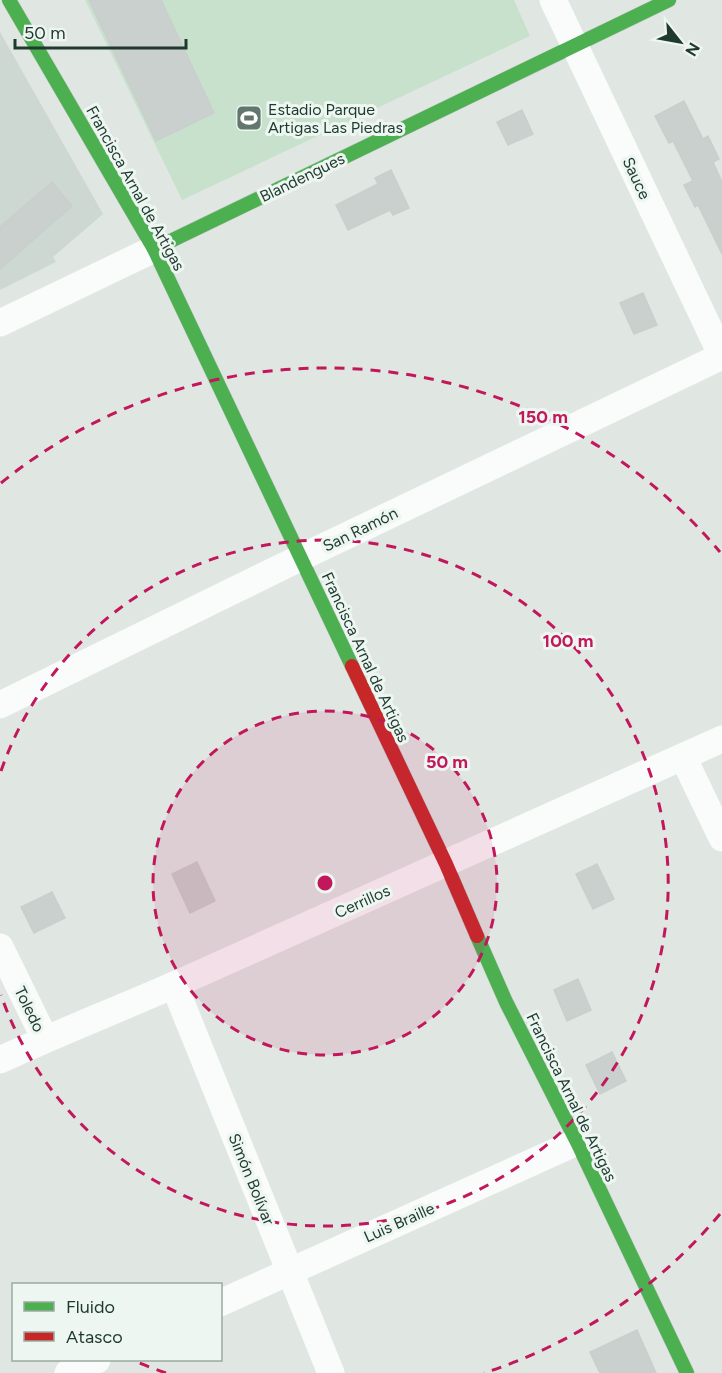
<svg xmlns="http://www.w3.org/2000/svg" width="722" height="1373" viewBox="0 0 722 1373" font-family="Figtree,sans-serif">
  <style>
    .built { fill: #cdd8d2 }
    .grass { fill: #c8e1cd }
    .building { fill: #cad0cd; stroke: #c9cfcc; stroke-width: 1.5 }
    .lines { fill: none; stroke-linecap: round; stroke-linejoin: round }
    .fast-casing { stroke: #b9c4be; stroke-width: 15 }
    .jam-casing { stroke: #b9c4be; stroke-width: 15 }
    .street { stroke: #fafbfb; stroke-width: 27 }
    .fast { stroke: #4caf50; stroke-width: 14 }
    .jam { stroke: #c62828; stroke-width: 14 }
    .ring { fill: none; stroke: #c2185b; stroke-width: 3; stroke-dasharray: 10 8 }
    .labels { text-anchor: middle; stroke-width: 6; stroke-linejoin: round; paint-order: stroke }
    .poi-label { font-size: 16px; fill: #1e392f; stroke: #edf6f1; text-anchor: start }
    .street-label { font-size: 16px; fill: #1e392f; stroke: #edf6f1 }
    .centre { fill: #c2185b; stroke: #edf6f1; stroke-width: 3 }
    .ring-label { font-size: 18px; text-anchor: middle; font-weight: bold; fill: #c2185b; stroke: #edf6f1; stroke-width: 6; stroke-linejoin: round; paint-order: stroke }
  </style>
  <rect width="100%" height="100%" fill="#e0e7e3"/>
  <path class="built" d="M0,32L103,214L53,257L56,262L0,290Z"/>
  <path class="grass" d="M85,0H514L530,36L182,200Z"/>
  <g class="building">
    <path d="M89,0H161L214,113L156,141Z"/>
    <path d="M684,101L703,139L708,136L719,159L713,162L722,182V254L698,205L695,207L684,185L693,181L673,141L669,143L655,116Z"/>
    <path d="M522,110L533,134L508,145L497,122Z"/>
    <path d="M391,170L409,208L393,215L390,210L348,230L336,205L378,184L375,178Z"/>
    <path d="M52,182L72,206L0,269V227Z"/>
    <path d="M643,293L657,325L634,334L620,303Z"/>
    <path d="M197,862L215,901L190,913L172,874Z"/>
    <path d="M597,864L614,899L593,909L576,874Z"/>
    <path d="M52,892L65,918L34,933L21,907Z"/>
    <path d="M578,979L591,1010L567,1021L554,990Z"/>
    <path d="M612,1052L626,1081L600,1094L586,1065Z"/>
    <path d="M637,1330L656,1373H600L590,1352Z"/>
  </g>
  <g class="lines">
    <defs>
      <g id="fast">
        <path d="M9,0L154,249L352,666"/>
        <path d="M154,249L669,0"/>
        <path d="M477,936L506,1002L577,1142L687,1373"/>
      </g>
      <path id="jam" d="M352,666L446,864L477,936"/>
    </defs>
    <use href="#fast" class="fast-casing"/>
    <use href="#jam" class="jam-casing"/>
    <g class="street">
      <path d="M553,0L722,356"/>
      <path d="M0,323L154,249"/>
      <path d="M0,705L300,558L722,356"/>
      <path d="M683,757L722,838"/>
      <path d="M0,947L45,1039"/>
      <path d="M174,985L331,1373"/>
      <path d="M0,1060C60,1032 122,1008 183,981C363,901 543,821 722,739"/>
      <path d="M220,1303L577,1142"/>
      <path d="M68,1373L97,1360"/>
    </g>
    <use href="#fast" class="fast"/>
    <use href="#jam" class="jam"/>
  </g>
  <circle cx="325" cy="883" r="172" fill="#c2185b" fill-opacity=".12"/>
  <g class="ring">
    <circle cx="325" cy="883" r="172"/>
    <path d="M1 771A343 343 0 1 1 1 995"/>
    <path d="M720 1214A515 515 0 0 1 484 1373M166 1373A515 515 0 0 1 132 1360M1 483A515 515 0 0 1 720 552"/>
  </g>
  <defs>
    <symbol id="stadium-square" viewBox="-11 -11 22 22"><rect x="-9" y="-9" width="18" height="18" rx="4" fill="#62766e" stroke="#edf6f1"/><path d="M0-5a6.5 5 0 1 0 0 10a6.5 5 0 1 0 0-10ZM-3.5-1.8h7v3.6h-7Z" fill="#fff"/></symbol>
  </defs>
  <g fill-rule="evenodd">
    <use href="#stadium-square" x="234" y="103" width="30" height="30"/>
  </g>
  <g class="labels">
    <g class="poi-label">
      <text x="268" y="115">Estadio Parque<tspan x="268" dy="18">Artigas Las Piedras</tspan></text>
    </g>
    <g class="street-label">
      <text transform="translate(302 177) rotate(-26)" y="6">Blandengues</text>
      <text transform="translate(637 178) rotate(65)" y="6">Sauce</text>
      <text transform="translate(136 188) rotate(61)" y="6">Francisca Arnal de Artigas</text>
      <text transform="translate(360 529) rotate(-26)" y="6">San Ramón</text>
      <text transform="translate(366 657) rotate(65)" y="6">Francisca Arnal de Artigas</text>
      <text transform="translate(362 901) rotate(-24)" y="6">Cerrillos</text>
      <text transform="translate(30 1009) rotate(64)" y="6">Toledo</text>
      <text transform="translate(572 1097) rotate(64)" y="6">Francisca Arnal de Artigas</text>
      <text transform="translate(252 1179) rotate(68)" y="6">Simón Bolívar</text>
      <text transform="translate(399 1222) rotate(-24)" y="6">Luis Braille</text>
    </g>
  </g>
  <circle cx="325" cy="883" r="9" class="centre"/>
  <g class="ring-label">
    <text x="543" y="423">150 m</text>
    <text x="568" y="647">100 m</text>
    <text x="447" y="768">50 m</text>
  </g>
  <rect x="12" y="1283" width="210" height="78" fill="#edf6f1" stroke="#9aaaa3" stroke-width="1.5"/>
  <rect x="24" y="1302" width="30" height="9" fill="#4caf50" stroke="#9aaaa3" stroke-width="1.5"/>
  <text x="66" y="1313" font-size="18" fill="#1e392f">Fluido</text>
  <rect x="24" y="1332" width="30" height="9" fill="#c62828" stroke="#9aaaa3" stroke-width="1.5"/>
  <text x="66" y="1343" font-size="18" fill="#1e392f">Atasco</text>
  <g transform="translate(680 42) rotate(121)" stroke="#edf6f1" stroke-width="4.5" paint-order="stroke">
  <path d="M0-4.5L10 22L0 15L-10 22Z" fill="#1e392f"/>
  <text y="-9" font-size="16" font-weight="bold" text-anchor="middle" fill="#1e392f">N</text>
  </g>
  <path d="M15 39v9h171v-9" fill="none" stroke="#1e392f" stroke-width="3"/>
  <text x="24" y="39" font-size="18" fill="#1e392f" stroke="#edf6f1" stroke-width="4.5" paint-order="stroke">50 m</text>
</svg>
